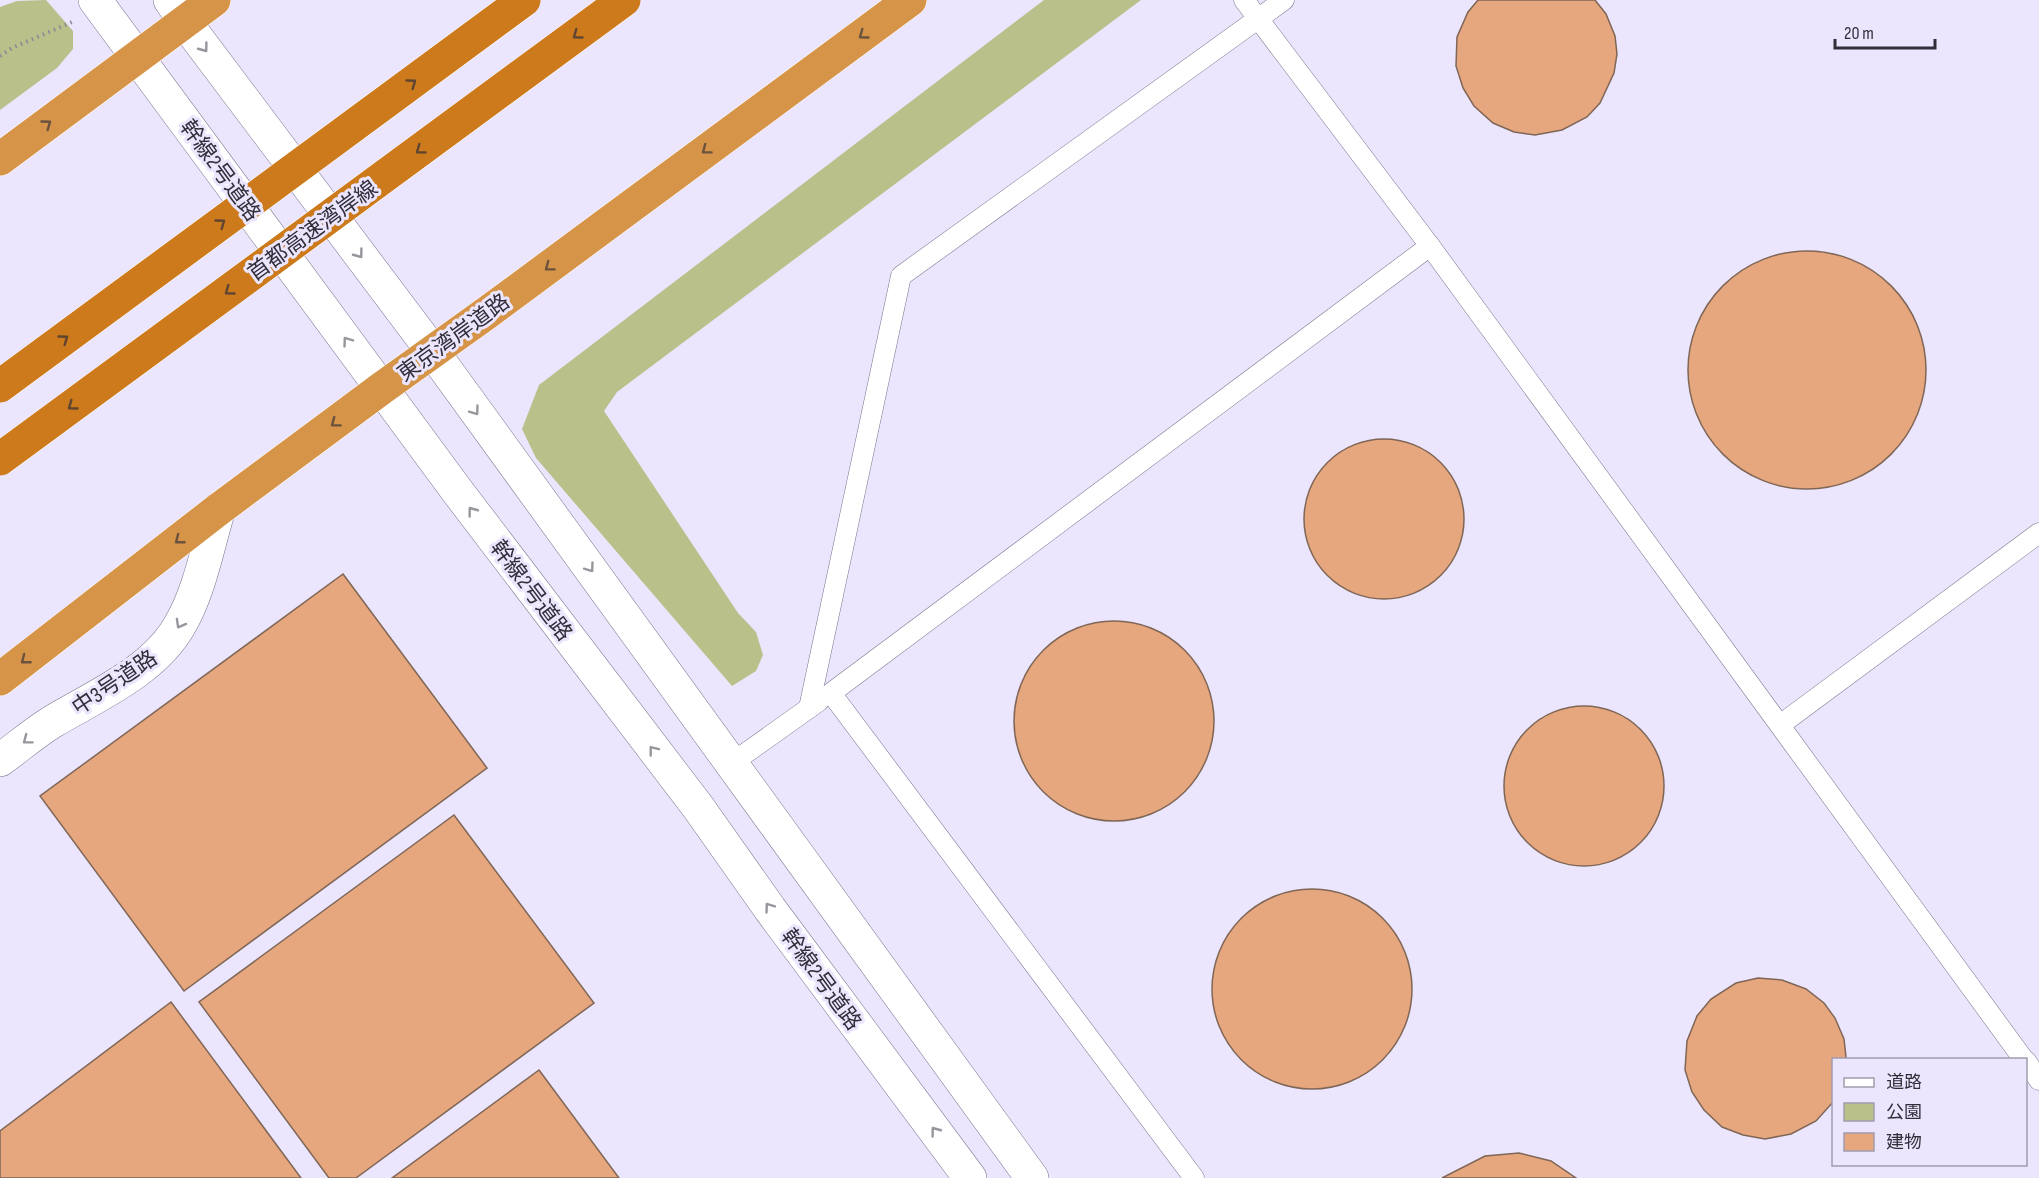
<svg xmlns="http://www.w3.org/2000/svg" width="2039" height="1178" viewBox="0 0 2039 1178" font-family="'Sofia Sans Condensed','Noto Sans JP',sans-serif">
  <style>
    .green { fill: #b9c08a }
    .building { fill: #e6a77e; stroke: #7f6657; stroke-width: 1.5 }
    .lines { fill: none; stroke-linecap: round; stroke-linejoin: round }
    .service-casing { stroke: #7a748d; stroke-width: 21 }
    .minor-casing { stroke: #7a748d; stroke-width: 34 }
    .tertiary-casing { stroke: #7a748d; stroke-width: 34 }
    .trunk-casing { stroke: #fff; stroke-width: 34 }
    .path { stroke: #8b8798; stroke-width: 4; stroke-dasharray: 1.5 4.5; stroke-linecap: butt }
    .service { stroke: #fff; stroke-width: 20 }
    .minor { stroke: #fff; stroke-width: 33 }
    .tertiary { stroke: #fff; stroke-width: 33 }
    .trunk { stroke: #d69448; stroke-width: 33 }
    .motorway-bridge-casing { stroke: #fff; stroke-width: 34; stroke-linecap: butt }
    .motorway-bridge { stroke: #cc7a1b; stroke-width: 33 }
    .oneway { stroke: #604530 }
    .oneway2 { stroke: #6b523e }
    .oneway3 { stroke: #98969c }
    .labels { text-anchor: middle; stroke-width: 6; stroke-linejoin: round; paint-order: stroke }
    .street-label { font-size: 22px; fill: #312e39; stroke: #ebe6fd }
  </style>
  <rect width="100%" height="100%" fill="#ebe6fd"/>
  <g class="green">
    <path d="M46,0L73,31V49L57,68L0,110V7L17,1Z"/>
    <path d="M1044,0H1141L617,392L604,411L738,613L756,632L763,655L756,671L732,686L536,458L522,429L539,385Z"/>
  </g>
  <g class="building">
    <path d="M1478,0H1595L1606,14L1615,36L1617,54L1614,73L1600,103L1587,117L1562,130L1535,135L1514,132L1493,123L1474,106L1463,88L1456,66L1457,37L1468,12Z"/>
    <circle cx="1807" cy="370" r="119"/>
    <circle cx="1384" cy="519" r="80"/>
    <path d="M343,574L487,768L184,991L40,796Z"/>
    <circle cx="1114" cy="721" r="100"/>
    <circle cx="1584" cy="786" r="80"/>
    <path d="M454,815L594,1003L356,1178H329L199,1002Z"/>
    <circle cx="1312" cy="989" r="100"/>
    <path d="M1758,978L1782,980L1806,989L1824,1003L1835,1018L1844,1039L1846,1057L1845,1060H1834V1101L1816,1121L1791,1134L1765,1139L1743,1135L1722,1127L1704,1110L1692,1092L1685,1070L1687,1041L1697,1016L1711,999L1736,983Z"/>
    <path d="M171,1002L301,1178H0V1131Z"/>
    <path d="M539,1070L619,1178H392Z"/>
    <path d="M1519,1153L1551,1161L1576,1178H1442L1485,1156Z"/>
  </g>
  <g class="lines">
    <defs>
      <g id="service">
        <path d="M1244,0L1430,246L2024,1060"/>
        <path d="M809,708L901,276L1284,0"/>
        <path d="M1780,725L2039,533"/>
        <path d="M732,763L819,701"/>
        <path d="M2026,1061L2039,1080"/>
        <path d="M1194,1178L831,693L1430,246"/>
      </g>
      <path id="minor" d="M0,760C17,748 34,733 52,722C97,695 155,671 181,623C200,590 208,545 219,509"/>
      <g id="tertiary">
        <path d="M95,0L458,492L698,807L770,909L970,1178"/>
        <path d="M170,0L185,22L433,352L1032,1178"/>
      </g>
      <g id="trunk">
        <path d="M0,159L214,0"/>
        <path d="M0,679L219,509L382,388L488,312L910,0"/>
      </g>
    </defs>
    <use href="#service" class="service-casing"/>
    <use href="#minor" class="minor-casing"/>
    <use href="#tertiary" class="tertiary-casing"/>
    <use href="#trunk" class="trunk-casing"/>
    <path class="path" d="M0,56L12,48L72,22"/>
    <use href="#service" class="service"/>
    <use href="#minor" class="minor"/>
    <use href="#tertiary" class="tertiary"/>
    <use href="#trunk" class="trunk"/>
    <defs>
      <g id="motorway-bridge">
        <path d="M0,386L524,0"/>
        <path d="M0,459L624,0"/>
      </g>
    </defs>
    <use href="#motorway-bridge" class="motorway-bridge-casing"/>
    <use href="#motorway-bridge" class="motorway-bridge"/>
  </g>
  <defs><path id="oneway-chevron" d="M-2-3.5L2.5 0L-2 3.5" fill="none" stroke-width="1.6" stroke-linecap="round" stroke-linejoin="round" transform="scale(1.5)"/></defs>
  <g class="oneway">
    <use href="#oneway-chevron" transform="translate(577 35) rotate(144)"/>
    <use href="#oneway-chevron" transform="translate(412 83) rotate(-36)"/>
    <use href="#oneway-chevron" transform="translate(420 150) rotate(144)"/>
    <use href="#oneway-chevron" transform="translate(221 223) rotate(-36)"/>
    <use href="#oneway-chevron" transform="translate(229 291) rotate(144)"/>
    <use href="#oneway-chevron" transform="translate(64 339) rotate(-36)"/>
    <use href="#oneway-chevron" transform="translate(72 406) rotate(144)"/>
  </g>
  <g class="oneway2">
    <use href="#oneway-chevron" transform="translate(863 35) rotate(144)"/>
    <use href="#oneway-chevron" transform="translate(47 124) rotate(-36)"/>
    <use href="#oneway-chevron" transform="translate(706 150) rotate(143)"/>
    <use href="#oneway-chevron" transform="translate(549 267) rotate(143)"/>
    <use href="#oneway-chevron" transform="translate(335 423) rotate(143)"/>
    <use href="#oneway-chevron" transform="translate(179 540) rotate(142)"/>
    <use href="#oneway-chevron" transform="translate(25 660) rotate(142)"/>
  </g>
  <g class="oneway3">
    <use href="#oneway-chevron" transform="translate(204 48) rotate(53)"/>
    <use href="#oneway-chevron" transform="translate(359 254) rotate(53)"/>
    <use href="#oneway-chevron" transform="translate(347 341) rotate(-126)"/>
    <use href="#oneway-chevron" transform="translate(475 411) rotate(54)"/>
    <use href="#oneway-chevron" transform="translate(472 511) rotate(-127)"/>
    <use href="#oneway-chevron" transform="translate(590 568) rotate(54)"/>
    <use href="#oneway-chevron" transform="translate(180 624) rotate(119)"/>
    <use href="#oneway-chevron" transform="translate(27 740) rotate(143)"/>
    <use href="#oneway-chevron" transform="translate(653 750) rotate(-128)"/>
    <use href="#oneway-chevron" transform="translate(769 907) rotate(-126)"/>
    <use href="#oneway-chevron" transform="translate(935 1131) rotate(-127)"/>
  </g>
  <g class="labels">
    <g class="street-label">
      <text transform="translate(221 170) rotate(54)" y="8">幹線2号道路</text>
      <text transform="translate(312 230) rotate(-36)" y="8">首都高速湾岸線</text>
      <text transform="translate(453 337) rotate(-36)" y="8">東京湾岸道路</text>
      <text transform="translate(532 590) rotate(53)" y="8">幹線2号道路</text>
      <text transform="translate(114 682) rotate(-34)" y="8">中3号道路</text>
      <text transform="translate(822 979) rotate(54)" y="8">幹線2号道路</text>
    </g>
  </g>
  <rect x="1832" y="1058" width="195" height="108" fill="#ebe6fd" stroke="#a19caf" stroke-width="1.5"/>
  <rect x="1844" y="1078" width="30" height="9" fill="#ffffff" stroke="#a19caf" stroke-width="1.5"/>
  <text x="1886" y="1088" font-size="18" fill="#312e39">道路</text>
  <rect x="1844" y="1103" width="30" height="18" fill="#b9c08a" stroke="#a19caf" stroke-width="1.5"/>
  <text x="1886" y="1118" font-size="18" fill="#312e39">公園</text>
  <rect x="1844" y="1133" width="30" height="18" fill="#e6a77e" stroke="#a19caf" stroke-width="1.5"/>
  <text x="1886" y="1148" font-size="18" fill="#312e39">建物</text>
  <path d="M1835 39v9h100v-9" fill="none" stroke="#312e39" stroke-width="3"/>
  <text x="1844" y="39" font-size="18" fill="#312e39" stroke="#ebe6fd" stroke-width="4.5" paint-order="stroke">20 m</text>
</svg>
